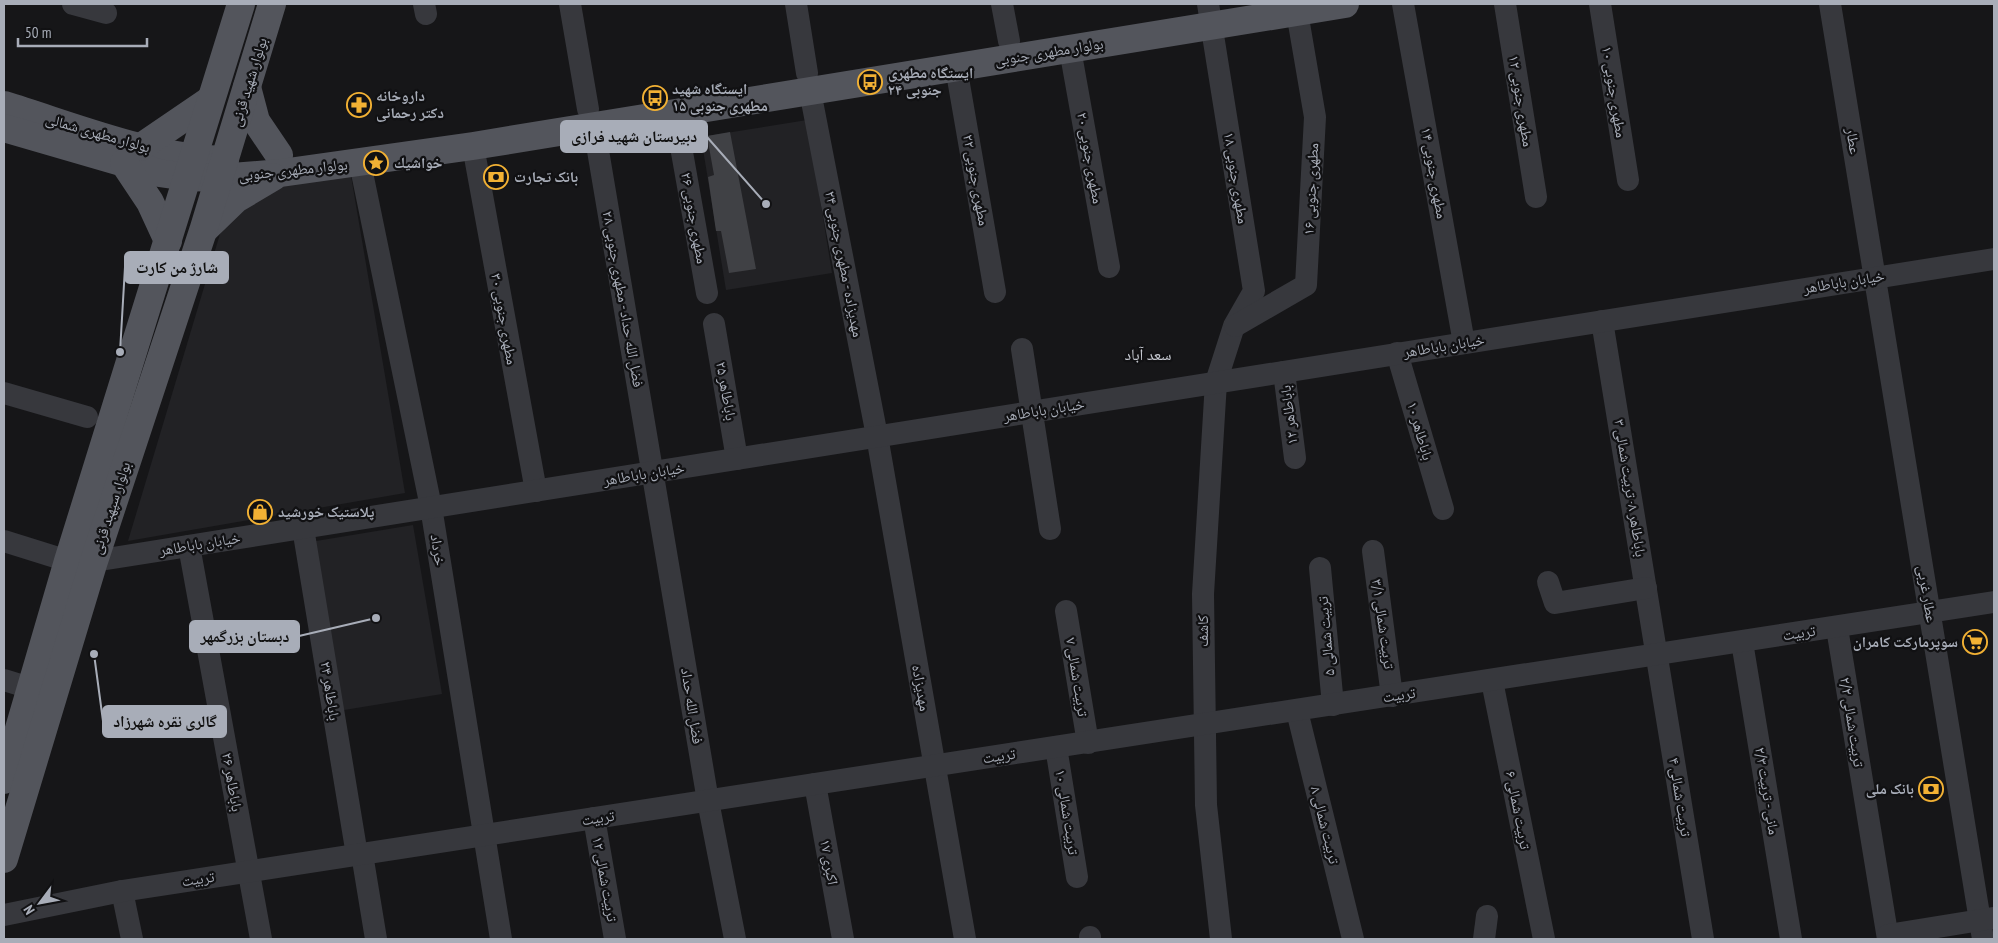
<svg xmlns="http://www.w3.org/2000/svg" width="1998" height="943" viewBox="0 0 1998 943" font-family="'PT Sans Narrow','Noto Naskh Arabic',sans-serif">
  <style>
    .built { fill: #222225 }
    .building { fill: #404145 }
    .lines { fill: none; stroke-linecap: round; stroke-linejoin: round }
    .minor { stroke: #37383d; stroke-width: 22 }
    .major { stroke: #53555c; stroke-width: 28 }
    .labels { text-anchor: middle; stroke-width: 4.5; stroke-linejoin: round; paint-order: stroke }
    .street-label { font-size: 15px; fill: #a8adb8; stroke: #111113 }
    .poi-label { font-size: 15px; font-weight: bold; fill: #a8adb8; stroke: #111113; text-anchor: start }
    .neighbourhood-label { font-size: 16px; fill: #c9ccd4; stroke: #111113 }
    .leader { fill: none; stroke: #a8adb8; stroke-width: 2 }
    .callout-dot { fill: #a8adb8; stroke: #111113; stroke-width: 2 }
    .callout { fill: #a8adb8; stroke: #a8adb8; stroke-width: 2 }
    .callout-label { font-size: 16px; text-anchor: middle; font-weight: bold; fill: #111 }
  </style>
  <rect width="100%" height="100%" fill="#161618"/>
  <g class="built">
    <path d="M807,120L832,273L726,290L701,137Z"/>
    <path d="M351,176L405,493L128,541L223,224L273,186Z"/>
    <path d="M413,525L442,694L338,711L310,542Z"/>
  </g>
  <path class="building" d="M730,132L756,269L729,273L721,231H716L708,177L714,175L707,136Z"/>
  <g class="lines">
    <g class="minor">
      <path d="M73,4L106,13"/>
      <path d="M424,4L426,14"/>
      <path d="M570,4L588,109"/>
      <path d="M796,4L807,73"/>
      <path d="M1002,4L1009,41"/>
      <path d="M1208,4L1254,291L1234,326L1216,382L1203,594L1206,805L1221,939"/>
      <path d="M1403,4L1464,343"/>
      <path d="M1505,4L1536,197"/>
      <path d="M1600,4L1628,180"/>
      <path d="M1830,4L1983,939"/>
      <path d="M1070,49L1109,267"/>
      <path d="M956,67L995,292"/>
      <path d="M810,91L877,436L965,939"/>
      <path d="M675,113L707,293"/>
      <path d="M594,127L708,801L735,939"/>
      <path d="M473,146L536,491"/>
      <path d="M360,163L431,507L501,939"/>
      <path d="M1602,321L1703,939"/>
      <path d="M714,324L737,459"/>
      <path d="M1235,326L1306,285L1315,117L1297,12"/>
      <path d="M1022,349L1050,529"/>
      <path d="M1397,353L1443,509"/>
      <path d="M1284,372L1295,458"/>
      <path d="M4,393L87,417"/>
      <path d="M303,528L357,855"/>
      <path d="M4,541L68,561"/>
      <path d="M189,546L261,939"/>
      <path d="M1373,551L1392,696"/>
      <path d="M94,561L1994,259"/>
      <path d="M1320,568L1333,705"/>
      <path d="M1548,582L1555,603L1646,588"/>
      <path d="M1066,611L1088,743"/>
      <path d="M1837,628L1888,939"/>
      <path d="M1742,642L1791,939"/>
      <path d="M4,680L30,688"/>
      <path d="M1492,681L1544,939"/>
      <path d="M1297,711L1353,939"/>
      <path d="M1056,747L1077,877"/>
      <path d="M815,784L843,939"/>
      <path d="M594,818L615,939"/>
      <path d="M362,854L376,939"/>
      <path d="M122,891L132,939"/>
      <path d="M4,915L122,891L1994,602"/>
      <path d="M1888,935L1993,918"/>
      <path d="M1090,937V939"/>
      <path d="M1484,939L1487,916"/>
    </g>
    <g class="major">
      <path d="M247,87L256,121L279,155"/>
      <path d="M4,105C73,126 153,159 225,160"/>
      <path d="M4,128L159,173L187,177L219,178L281,173L473,146L1345,4"/>
      <path d="M141,147L210,100"/>
      <path d="M124,163L150,202L168,241"/>
      <path d="M206,228L236,199L273,177"/>
      <path d="M4,780L68,561L241,4"/>
      <path d="M4,859L94,561L203,231L272,4"/>
    </g>
  </g>
  <defs>
    <symbol id="bus-ring" viewBox="-11 -11 22 22"><circle r="9.5" fill="#111113" stroke="#f2b134" stroke-width="1.5"/><path d="M-5-6H5V4H4V6H2V4H-2V6H-4V4H-5ZM-3.5-4V0h7V-4ZM-3.5 1.2v1.5H-2V1.2ZM2 1.2v1.5H3.5V1.2Z" fill="#f2b134"/></symbol>
    <symbol id="pharmacy-ring" viewBox="-11 -11 22 22"><circle r="9.5" fill="#111113" stroke="#f2b134" stroke-width="1.5"/><path d="M-2-6h4v4h4v4h-4v4h-4v-4h-4v-4h4Z" fill="#f2b134"/></symbol>
    <symbol id="sight-ring" viewBox="-11 -11 22 22"><circle r="9.5" fill="#111113" stroke="#f2b134" stroke-width="1.5"/><path d="M0-6L1.8-2.2L6-1.7L2.9 1.2L3.7 5.4L0 3.3L-3.7 5.4L-2.9 1.2L-6-1.7L-1.8-2.2Z" fill="#f2b134"/></symbol>
    <symbol id="bank-ring" viewBox="-11 -11 22 22"><circle r="9.5" fill="#111113" stroke="#f2b134" stroke-width="1.5"/><path d="M-6-4H6V4H-6ZM0-2.3a2.3 2.3 0 1 0 0 4.6a2.3 2.3 0 1 0 0-4.6Z" fill="#f2b134"/></symbol>
    <symbol id="shop-ring" viewBox="-11 -11 22 22"><circle r="9.5" fill="#111113" stroke="#f2b134" stroke-width="1.5"/><path d="M-5-2.5h2.3a2.7 3.5 0 0 1 5.4 0H5L5.5 6h-11ZM-1.5-2.5h3a1.5 2.3 0 0 0-3 0Z" fill="#f2b134"/></symbol>
    <symbol id="supermarket-ring" viewBox="-11 -11 22 22"><circle r="9.5" fill="#111113" stroke="#f2b134" stroke-width="1.5"/><path d="M-6-5.5h2.5l.6 2H6L4.5 2H-2.5L-4.4-4H-6ZM-1.5 3.2a1.3 1.3 0 1 0 .1 0ZM3 3.2a1.3 1.3 0 1 0 .1 0Z" fill="#f2b134"/></symbol>
  </defs>
  <g fill-rule="evenodd">
    <use href="#bus-ring" x="856" y="68" width="28" height="28"/>
    <use href="#bus-ring" x="641" y="84" width="28" height="28"/>
    <use href="#pharmacy-ring" x="345" y="91" width="28" height="28"/>
    <use href="#sight-ring" x="362" y="149" width="28" height="28"/>
    <use href="#bank-ring" x="482" y="163" width="28" height="28"/>
    <use href="#shop-ring" x="246" y="498" width="28" height="28"/>
    <use href="#supermarket-ring" x="1961" y="628" width="28" height="28"/>
    <use href="#bank-ring" x="1917" y="775" width="28" height="28"/>
  </g>
  <g class="labels">
    <g class="street-label">
      <text transform="translate(1049 52) rotate(-9)" y="5">بولوار مطهری جنوبی</text>
      <text transform="translate(249 82) rotate(-73)" y="5">بولوار شهید قرنی</text>
      <text transform="translate(1614 92) rotate(81)" y="5">مطهری جنوبی ۱۰</text>
      <text transform="translate(1521 101) rotate(81)" y="5">مطهری جنوبی ۱۲</text>
      <text transform="translate(98 133) rotate(16)" y="5">بولوار مطهری شمالی</text>
      <text transform="translate(1853 141) rotate(81)" y="5">عطار</text>
      <text transform="translate(1090 158) rotate(80)" y="5">مطهری جنوبی ۲۰</text>
      <text transform="translate(293 170) rotate(-6)" y="5">بولوار مطهری جنوبی</text>
      <text transform="translate(1434 173) rotate(80)" y="5">مطهری جنوبی ۱۴</text>
      <text transform="translate(1236 178) rotate(81)" y="5">مطهری جنوبی ۱۸</text>
      <text transform="translate(976 180) rotate(80)" y="5">مطهری جنوبی ۲۲</text>
      <text transform="translate(1311 189) rotate(-87)" y="5">مطهری جنوبی ۱۶</text>
      <text transform="translate(694 218) rotate(80)" y="5">مطهری جنوبی ۲۶</text>
      <text transform="translate(844 264) rotate(79)" y="5">مهدیزاده - مطهری جنوبی ۲۴</text>
      <text transform="translate(1844 282) rotate(-9)" y="5">خیابان باباطاهر</text>
      <text transform="translate(623 299) rotate(80)" y="5">فضل الله حداد - مطهری جنوبی ۲۸</text>
      <text transform="translate(504 319) rotate(80)" y="5">مطهری جنوبی ۳۰</text>
      <text transform="translate(1444 346) rotate(-9)" y="5">خیابان باباطاهر</text>
      <text transform="translate(726 391) rotate(80)" y="5">باباطاهر ۲۵</text>
      <text transform="translate(1044 410) rotate(-9)" y="5">خیابان باباطاهر</text>
      <text transform="translate(1289 415) rotate(-97)" y="5">باباطاهر ۱۲</text>
      <text transform="translate(1420 431) rotate(74)" y="5">باباطاهر ۱۰</text>
      <text transform="translate(644 474) rotate(-9)" y="5">خیابان باباطاهر</text>
      <text transform="translate(1630 488) rotate(81)" y="5">باباطاهر ۸- تربیت شمالی ۳</text>
      <text transform="translate(111 508) rotate(-72)" y="5">بولوار سپهبد قرنی</text>
      <text transform="translate(200 544) rotate(-9)" y="5">خیابان باباطاهر</text>
      <text transform="translate(438 550) rotate(81)" y="5">خرداد</text>
      <text transform="translate(1927 594) rotate(81)" y="5">عطار غربی</text>
      <text transform="translate(1383 624) rotate(82)" y="5">تربیت شمالی ۳/۱</text>
      <text transform="translate(1203 631) rotate(-90)" y="5">کاشف</text>
      <text transform="translate(1799 633) rotate(-9)" y="5">تربیت</text>
      <text transform="translate(1326 636) rotate(-95)" y="5">تربیت شمالی ۵</text>
      <text transform="translate(1077 677) rotate(81)" y="5">تربیت شمالی ۷</text>
      <text transform="translate(921 688) rotate(80)" y="5">مهدیزاده</text>
      <text transform="translate(330 691) rotate(81)" y="5">باباطاهر ۲۴</text>
      <text transform="translate(1399 695) rotate(-9)" y="5">تربیت</text>
      <text transform="translate(692 706) rotate(81)" y="5">فضل الله حداد</text>
      <text transform="translate(1852 722) rotate(81)" y="5">تربیت شمالی ۲/۲</text>
      <text transform="translate(999 756) rotate(-9)" y="5">تربیت</text>
      <text transform="translate(232 782) rotate(80)" y="5">باباطاهر ۲۶</text>
      <text transform="translate(1767 791) rotate(81)" y="5">مانی - تربیت ۲/۳</text>
      <text transform="translate(1680 797) rotate(81)" y="5">تربیت شمالی ۴</text>
      <text transform="translate(1518 810) rotate(79)" y="5">تربیت شمالی ۶</text>
      <text transform="translate(1067 812) rotate(81)" y="5">تربیت شمالی ۱۰</text>
      <text transform="translate(598 818) rotate(-9)" y="5">تربیت</text>
      <text transform="translate(1325 825) rotate(76)" y="5">تربیت شمالی ۸</text>
      <text transform="translate(829 862) rotate(80)" y="5">اکبری ۱۷</text>
      <text transform="translate(198 879) rotate(-9)" y="5">تربیت</text>
      <text transform="translate(605 879) rotate(80)" y="5">تربیت شمالی ۱۲</text>
    </g>
    <g class="poi-label">
      <text x="888" y="78">ایستگاه مطهری<tspan x="888" dy="17">جنوبی ۲۴</tspan></text>
      <text x="672" y="94">ایستگاه شهید<tspan x="672" dy="17">مطهری جنوبی ۱۵</tspan></text>
      <text x="376" y="101">داروخانه<tspan x="376" dy="17">دکتر رحمانی</tspan></text>
      <text x="394" y="168">خواشيك</text>
      <text x="514" y="182">بانک تجارت</text>
      <text x="278" y="517">پلاستیک خورشید</text>
      <text x="1958" y="647" text-anchor="end">سوپرمارکت کامران</text>
      <text x="1914" y="794" text-anchor="end">بانک ملی</text>
    </g>
    <g class="neighbourhood-label">
      <text x="1148" y="360">سعد آباد</text>
    </g>
  </g>
  <path class="leader" d="M766 204L707 137M120 352L125 267M376 618L299 636M94 654L103 721"/>
  <g class="callout-dot">
    <circle cx="766" cy="204" r="5"/>
    <circle cx="120" cy="352" r="5"/>
    <circle cx="376" cy="618" r="5"/>
    <circle cx="94" cy="654" r="5"/>
  </g>
  <g class="callout">
    <rect x="561" y="121" width="146" height="31" rx="5"/>
    <rect x="125" y="252" width="103" height="31" rx="5"/>
    <rect x="190" y="621" width="109" height="31" rx="5"/>
    <rect x="103" y="706" width="123" height="31" rx="5"/>
  </g>
  <g class="callout-label">
    <text x="634" y="142">دبیرستان شهید فرازی</text>
    <text x="177" y="273">شارژ من کارت</text>
    <text x="245" y="642">دبستان بزرگمهر</text>
    <text x="165" y="727">گالری نقره شهرزاد</text>
  </g>
  <rect width="1998" height="943" fill="none" stroke="#a8adb8" stroke-width="10"/>
  <g transform="translate(40 903) rotate(238)" stroke="#111113" stroke-width="4" paint-order="stroke">
  <path d="M0-4L9 19L0 12L-9 19Z" fill="#a8adb8"/>
  <text y="-8" font-size="14" font-weight="bold" text-anchor="middle" fill="#a8adb8">N</text>
  </g>
  <path d="M18 38v8h129v-8" fill="none" stroke="#a8adb8" stroke-width="2.5"/>
  <text x="25" y="38" font-size="15" fill="#a8adb8" stroke="#111113" stroke-width="4" paint-order="stroke">50 m</text>
</svg>
